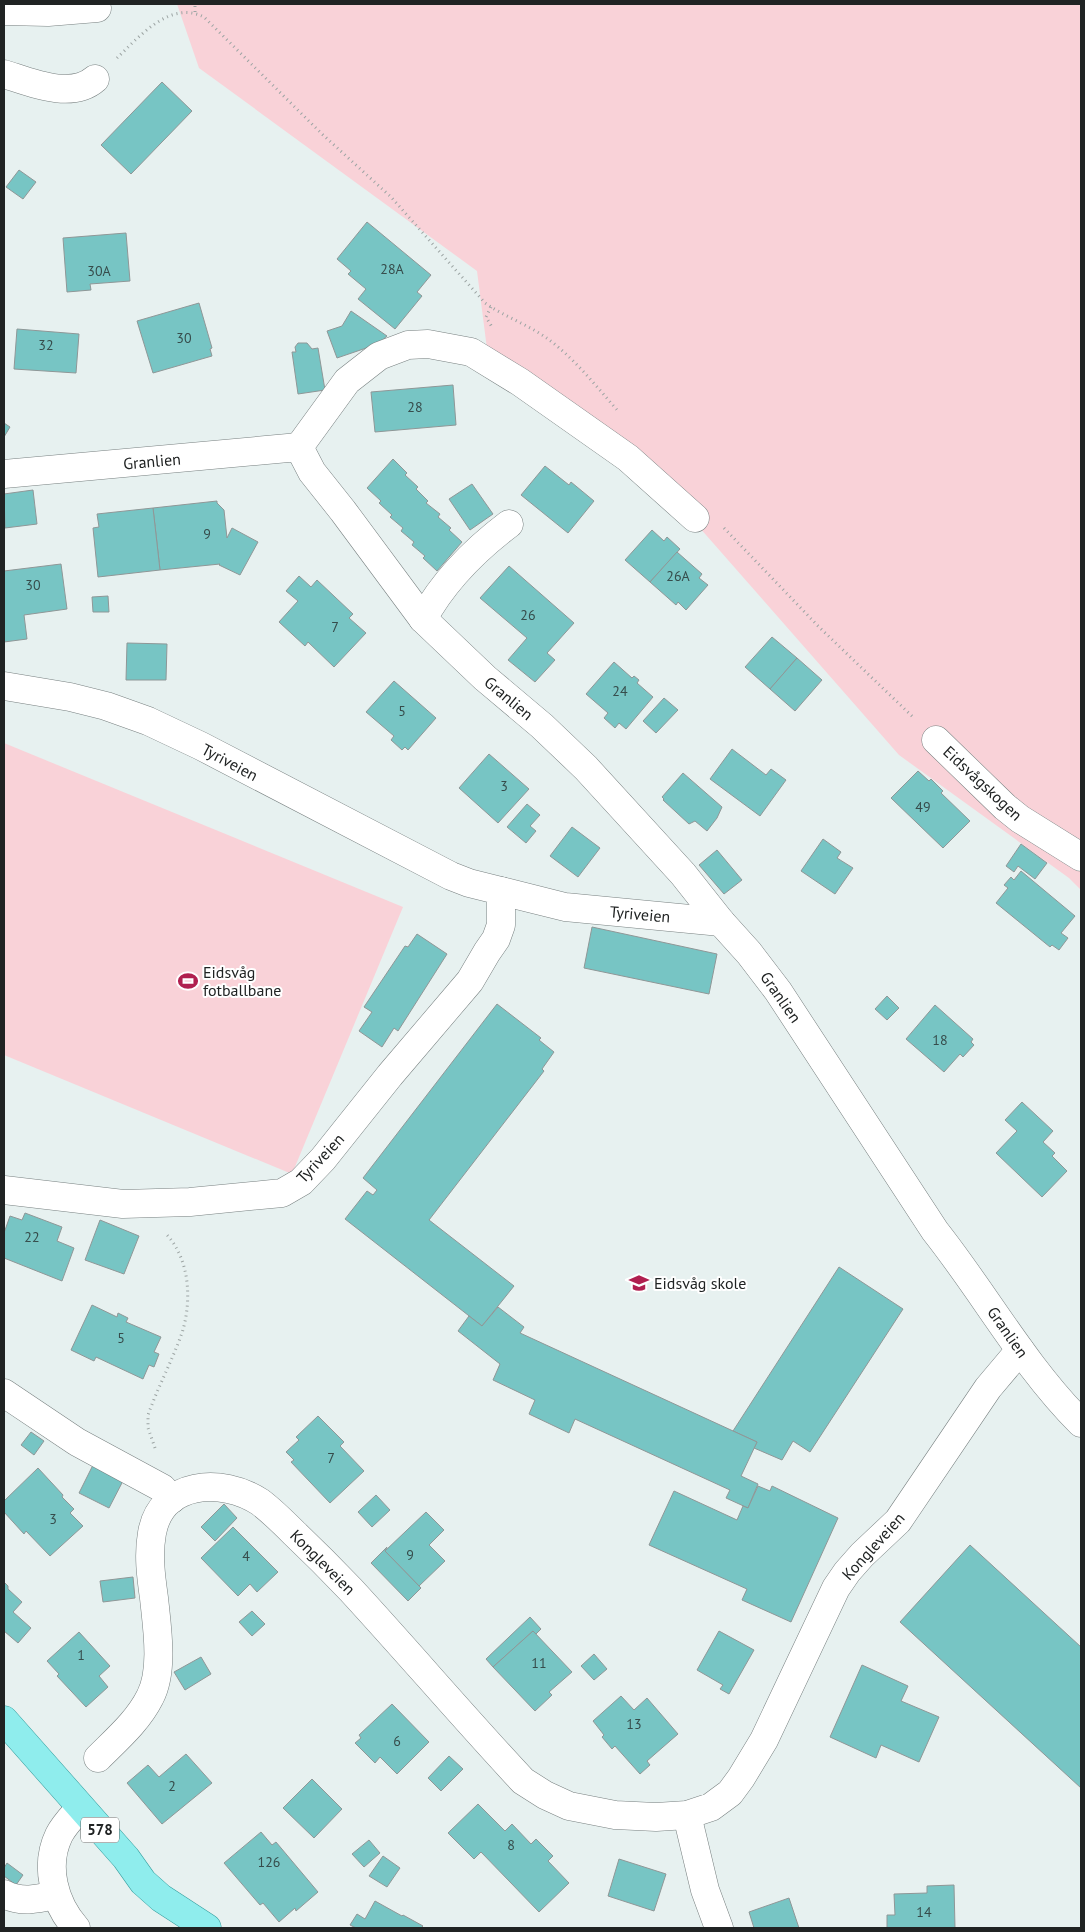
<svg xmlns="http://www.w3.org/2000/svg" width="1085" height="1932" viewBox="0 0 1085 1932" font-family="'PT Sans',sans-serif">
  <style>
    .green { fill: #f9d2d8 }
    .building { fill: #77c5c4; stroke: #8f9797 }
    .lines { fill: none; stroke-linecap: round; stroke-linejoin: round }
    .minor-casing { stroke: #788080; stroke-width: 29 }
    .major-casing { stroke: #379e9e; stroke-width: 29 }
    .path { stroke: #9ca4a3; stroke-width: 3; stroke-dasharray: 1 4; stroke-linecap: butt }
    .minor { stroke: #fff; stroke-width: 28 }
    .major { stroke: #8feded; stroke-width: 28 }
    .labels { text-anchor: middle; stroke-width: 4; stroke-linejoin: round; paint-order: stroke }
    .number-label { font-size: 14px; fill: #364c4b }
    .shield { fill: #fff; stroke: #636565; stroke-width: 1 }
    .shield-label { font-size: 15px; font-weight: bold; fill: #202323 }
    .street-label { font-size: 16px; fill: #202323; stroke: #fff }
    .poi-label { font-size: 16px; fill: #202323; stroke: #fff; text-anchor: start }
  </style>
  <rect width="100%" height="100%" fill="#e7f1f0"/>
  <g class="green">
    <path d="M177,4H1081V890L1069,878L899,755L649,470L491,380L477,271L199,68Z"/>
    <path d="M4,743L403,907L292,1174L4,1055Z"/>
  </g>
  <g class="building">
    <path d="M162,82L192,111L131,174L101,145Z"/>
    <path d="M19,170L36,182L23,199L6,187Z"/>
    <path d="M367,222L431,275L417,292L422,296L395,329L358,299L366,289L348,274L351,271L337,259Z"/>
    <path d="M126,233L130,281L90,284L91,290L67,292L63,238Z"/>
    <path d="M199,303L212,348L210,349L212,356L153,373L137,321Z"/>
    <path d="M351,311L387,336L378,344L337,358L327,331L342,326Z"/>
    <path d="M17,329L79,334L76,373L14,369Z"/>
    <path d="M298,343H307L312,349L318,348L325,390L298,394L292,352H296L295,347Z"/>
    <path d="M453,385L456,425L375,432L371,392Z"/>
    <path d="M4,423L10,427L4,437Z"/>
    <path d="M393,459L407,473L405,475L418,487L416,489L428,501L426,503L440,514L438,517L451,528L449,530L462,542L437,571L423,558L425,556L412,545L414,542L401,531L403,528L390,517L392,515L379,503L381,501L367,488Z"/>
    <path d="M545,466L569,485L571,482L594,501L568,533L521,495Z"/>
    <path d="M472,484L493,514L470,530L449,499Z"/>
    <path d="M33,490L37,524L5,528L4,494Z"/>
    <path d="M217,501V503L224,510L227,538L232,528L258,542L240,575L219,565L220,564L160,570L153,508Z"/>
    <path d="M153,508L160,570L98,577L93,528L99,527L97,514Z"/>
    <path d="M652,530L664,541L667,537L680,549L650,582L625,560Z"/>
    <path d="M677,552L702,574L699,578L708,585L686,610L678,602L676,605L650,582Z"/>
    <path d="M61,564L67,609L24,615L27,639L4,642V571Z"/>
    <path d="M509,566L574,623L547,653L555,660L535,682L508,660L527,638L480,598Z"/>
    <path d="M299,576L311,587L317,580L353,614L349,618L366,633L334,667L308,642L305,646L279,622L298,601L286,591Z"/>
    <path d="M108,596L109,612H93L92,597Z"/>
    <path d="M772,637L797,658L770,689L745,667Z"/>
    <path d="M127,643L167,644L166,680H126Z"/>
    <path d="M797,658L822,680L795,711L770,689Z"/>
    <path d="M614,662L632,678L634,676L639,680L637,683L653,697L626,729L619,723L615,728L604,718L608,713L586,694Z"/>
    <path d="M394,681L436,718L408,750L405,747L402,750L391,740L394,736L366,712Z"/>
    <path d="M664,698L678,710L656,733L643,721Z"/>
    <path d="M732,749L766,775L771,769L786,780L760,816L710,779Z"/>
    <path d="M489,754L529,789L498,823L459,788Z"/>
    <path d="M918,771L929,781L931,779L943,791L941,793L970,821L943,848L891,798Z"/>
    <path d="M683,773L722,807L717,818L707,831L695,821L689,824L663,800L664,799L662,797Z"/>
    <path d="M527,804L540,815L530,826L536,831L526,843L507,827Z"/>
    <path d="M572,827L600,848L578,877L550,856Z"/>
    <path d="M823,839L841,852L837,858L853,868L835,894L801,871Z"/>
    <path d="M1021,844L1047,863L1035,879L1018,866L1014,872L1006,866Z"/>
    <path d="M717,850L742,880L724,894L699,865Z"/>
    <path d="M1021,871L1075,916L1061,933L1068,938L1059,950L1052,945L1050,947L996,903L1008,888L1004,885L1011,877L1014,880Z"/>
    <path d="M592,927L717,954L709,994L584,968Z"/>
    <path d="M417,934L447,954L398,1031L394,1028L382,1047L359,1031L372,1012L364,1007L405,946L408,947Z"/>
    <path d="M887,996L899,1008L887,1020L875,1009Z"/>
    <path d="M497,1004L541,1038L539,1040L554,1052L542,1069L544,1071L429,1220L514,1286L482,1326L345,1219L367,1191L373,1195L377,1190L363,1178Z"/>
    <path d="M935,1005L973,1039L971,1042L974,1045L963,1057L960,1054L944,1072L906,1039Z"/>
    <path d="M1022,1102L1053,1131L1043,1142L1055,1153L1052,1156L1067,1171L1042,1197L996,1153L1017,1131L1005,1120Z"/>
    <path d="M25,1213L62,1227L57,1241L74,1248L62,1281L4,1258V1233L10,1216L22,1220Z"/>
    <path d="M100,1220L139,1236L124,1274L85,1260Z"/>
    <path d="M839,1267L903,1309L810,1452L793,1441L782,1460L754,1448L757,1442L733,1431Z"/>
    <path d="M92,1305L117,1317L118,1313L128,1318L126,1322L161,1337L154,1352L159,1354L154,1367L149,1365L143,1379L96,1357L94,1361L71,1350Z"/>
    <path d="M498,1307L524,1327L520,1333L757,1442L741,1476L758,1484L748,1508L726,1498L730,1490L575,1419L569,1433L529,1414L535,1400L493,1380L500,1364L458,1331L469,1316L482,1326Z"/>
    <path d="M318,1416L344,1442L340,1446L364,1471L330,1503L291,1462L294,1460L286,1452L299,1440L296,1437Z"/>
    <path d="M31,1432L44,1441L34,1455L21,1445Z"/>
    <path d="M95,1461L125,1477L109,1508L79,1493Z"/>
    <path d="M38,1468L63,1495L62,1497L74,1509L70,1513L83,1526L50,1556L26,1531L24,1534L4,1512V1501Z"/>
    <path d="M758,1486L770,1491L772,1486L838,1518L791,1622L742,1600L747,1589L649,1545L674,1491L737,1520L743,1506L748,1508Z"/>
    <path d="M376,1495L390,1510L372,1527L358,1512Z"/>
    <path d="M224,1504L237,1518L215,1541L201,1527Z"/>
    <path d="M426,1512L444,1530L429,1545L445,1561L419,1586L385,1551Z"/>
    <path d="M233,1527L278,1572L257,1592L250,1584L238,1596L201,1558Z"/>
    <path d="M970,1545L1081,1647V1788L900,1622Z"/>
    <path d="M387,1547L385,1551L421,1588L408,1601L371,1563Z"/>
    <path d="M133,1577L135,1598L103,1602L100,1581Z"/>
    <path d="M4,1582L8,1586V1589L22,1602L13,1612L31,1628L18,1643L4,1631Z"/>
    <path d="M252,1611L265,1624L252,1636L239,1622Z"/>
    <path d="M530,1617L541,1629L536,1634L533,1631L493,1667L486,1659Z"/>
    <path d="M533,1631L572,1672L549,1692L552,1695L535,1711L493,1667Z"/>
    <path d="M719,1631L754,1650L729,1694L720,1689L723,1685L697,1670Z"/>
    <path d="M79,1632L110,1666L99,1676L108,1687L86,1707L57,1676L59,1674L47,1661Z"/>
    <path d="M594,1654L607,1669L594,1680L581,1666Z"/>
    <path d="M201,1657L211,1674L185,1690L174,1672Z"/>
    <path d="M862,1665L908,1686L901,1701L939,1717L919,1762L881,1745L876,1758L830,1737Z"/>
    <path d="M621,1696L634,1710L647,1698L678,1734L647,1761L650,1765L640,1774L615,1746L612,1749L602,1737L604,1735L593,1721Z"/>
    <path d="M392,1704L429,1742L397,1774L380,1757L375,1763L355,1743L361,1738L359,1735Z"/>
    <path d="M186,1754L212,1783L162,1824L127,1783L148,1765L159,1777Z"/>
    <path d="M449,1756L463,1769L441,1791L428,1778Z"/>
    <path d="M312,1779L342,1809L314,1838L283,1808Z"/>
    <path d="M478,1804L505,1831L512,1824L531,1844L536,1839L553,1856L548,1861L569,1883L539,1912L481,1852L474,1859L448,1833Z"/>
    <path d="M261,1832L272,1845L276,1842L318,1892L296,1911L295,1908L279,1922L263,1903L260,1905L224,1863Z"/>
    <path d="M369,1840L380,1853L364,1867L352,1854Z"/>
    <path d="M383,1856L400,1868L387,1887L369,1876Z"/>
    <path d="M619,1859L666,1874L654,1911L608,1896Z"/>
    <path d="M7,1863L23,1875L16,1885L4,1876V1868Z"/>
    <path d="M954,1885L955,1928H887V1915H895L894,1894L927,1893V1886Z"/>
    <path d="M789,1898L799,1928H754L749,1912Z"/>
    <path d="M375,1901L402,1916L403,1915L423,1926L421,1928H356L350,1925L357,1914L365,1919Z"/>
  </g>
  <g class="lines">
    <defs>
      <g id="minor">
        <path d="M4,11L48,12L97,8"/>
        <path d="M4,74C30,82 71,100 95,79"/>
        <path d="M299,447L347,381L379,356L408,345L428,344L471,352L520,382L628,458L695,518"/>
        <path d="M4,474L299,447L312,472L343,511L423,619L485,678L542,726L586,768L683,874L721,922L749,953L778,991L935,1231C985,1294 1024,1366 1081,1423"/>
        <path d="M423,619C443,582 476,549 509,524"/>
        <path d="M4,686L70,697L106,706L148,721L201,746L451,876L469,883L501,891V925L496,939L487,952L470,981L390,1075L323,1159L301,1182L282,1193L190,1202L123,1204L4,1190"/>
        <path d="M936,740L1005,807L1020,819L1081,857"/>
        <path d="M501,891L565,907L721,922"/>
        <path d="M4,1393L77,1442L162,1488L172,1499"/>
        <path d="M98,1758C117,1739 138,1721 150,1697C164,1671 157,1627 154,1598C151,1577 148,1555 152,1533C161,1481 222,1477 260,1502C272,1511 283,1522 294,1533C313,1551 332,1570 351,1590C409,1653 465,1719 523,1781L545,1795L569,1806L615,1815L656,1817L687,1815L711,1807L730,1793L741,1778L764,1740L836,1588L847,1572L862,1555L898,1521L988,1388L1020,1350"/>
        <path d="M687,1815L705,1890L719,1928"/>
        <path d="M4,1894C21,1903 38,1899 56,1895"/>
        <path d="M76,1928C54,1903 44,1866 59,1835C64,1825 73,1816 80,1808"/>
      </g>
      <path id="major" d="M4,1720L126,1858L143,1882L161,1898L207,1928"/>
    </defs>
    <use href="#minor" class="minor-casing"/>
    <use href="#major" class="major-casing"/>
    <g class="path">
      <path d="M195,12V4"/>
      <path d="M117,58C140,36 170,0 204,17L322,134L391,197L485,303C505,317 529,325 548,339C575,359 596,386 618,411"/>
      <path d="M491,307L486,317L492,327"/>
      <path d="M724,528L819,627L914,718"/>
      <path d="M155,1448L148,1428V1415C158,1387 172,1361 182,1333C192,1301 190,1260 167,1235"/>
    </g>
    <use href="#minor" class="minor"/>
    <use href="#major" class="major"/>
  </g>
  <defs>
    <symbol id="stadium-bare" viewBox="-9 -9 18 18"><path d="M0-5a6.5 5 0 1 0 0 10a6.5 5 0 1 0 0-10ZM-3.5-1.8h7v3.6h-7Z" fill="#b01f4f" stroke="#fff" stroke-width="2.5" paint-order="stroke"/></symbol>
    <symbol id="school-bare" viewBox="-9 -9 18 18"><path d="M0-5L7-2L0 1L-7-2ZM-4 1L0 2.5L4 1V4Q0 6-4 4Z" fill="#b01f4f" stroke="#fff" stroke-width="2.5" paint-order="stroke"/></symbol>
  </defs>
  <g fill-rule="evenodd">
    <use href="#stadium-bare" x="174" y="967" width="28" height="28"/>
    <use href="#school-bare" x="625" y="1269" width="28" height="28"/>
  </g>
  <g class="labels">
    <g class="number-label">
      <text x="392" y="274">28A</text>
      <text x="99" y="276">30A</text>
      <text x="184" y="343">30</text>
      <text x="46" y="350">32</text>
      <text x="415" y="412">28</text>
      <text x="207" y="539">9</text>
      <text x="678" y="581">26A</text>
      <text x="33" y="590">30</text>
      <text x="528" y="620">26</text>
      <text x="335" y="632">7</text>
      <text x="620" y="696">24</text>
      <text x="402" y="716">5</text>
      <text x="504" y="791">3</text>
      <text x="923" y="812">49</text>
      <text x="940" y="1045">18</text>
      <text x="32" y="1242">22</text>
      <text x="121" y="1343">5</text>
      <text x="331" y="1463">7</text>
      <text x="53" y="1524">3</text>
      <text x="410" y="1560">9</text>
      <text x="246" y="1561">4</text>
      <text x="81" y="1660">1</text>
      <text x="539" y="1668">11</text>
      <text x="634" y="1729">13</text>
      <text x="397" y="1746">6</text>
      <text x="172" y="1791">2</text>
      <text x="511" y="1850">8</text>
      <text x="269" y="1867">126</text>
      <text x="924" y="1917">14</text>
    </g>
    <rect class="shield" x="81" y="1817.5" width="38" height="25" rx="4"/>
    <g class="shield-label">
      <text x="100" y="1835">578</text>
    </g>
    <g class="street-label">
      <text transform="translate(152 461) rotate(-5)" y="6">Granlien</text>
      <text transform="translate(509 698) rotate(40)" y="6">Granlien</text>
      <text transform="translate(230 762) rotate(28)" y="6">Tyriveien</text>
      <text transform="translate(983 783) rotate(43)" y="6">Eidsvågskogen</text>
      <text transform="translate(640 914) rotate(5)" y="6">Tyriveien</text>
      <text transform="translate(781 997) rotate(55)" y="6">Granlien</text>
      <text transform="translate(320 1158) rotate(-47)" y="6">Tyriveien</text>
      <text transform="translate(1008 1332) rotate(55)" y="6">Granlien</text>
      <text transform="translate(873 1546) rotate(-48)" y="6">Kongleveien</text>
      <text transform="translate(323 1562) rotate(45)" y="6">Kongleveien</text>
    </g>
    <g class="poi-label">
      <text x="203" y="978">Eidsvåg<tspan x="203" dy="18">fotballbane</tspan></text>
      <text x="654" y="1289">Eidsvåg skole</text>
    </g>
  </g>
  <rect width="1085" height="1932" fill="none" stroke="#202323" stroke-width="10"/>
</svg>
